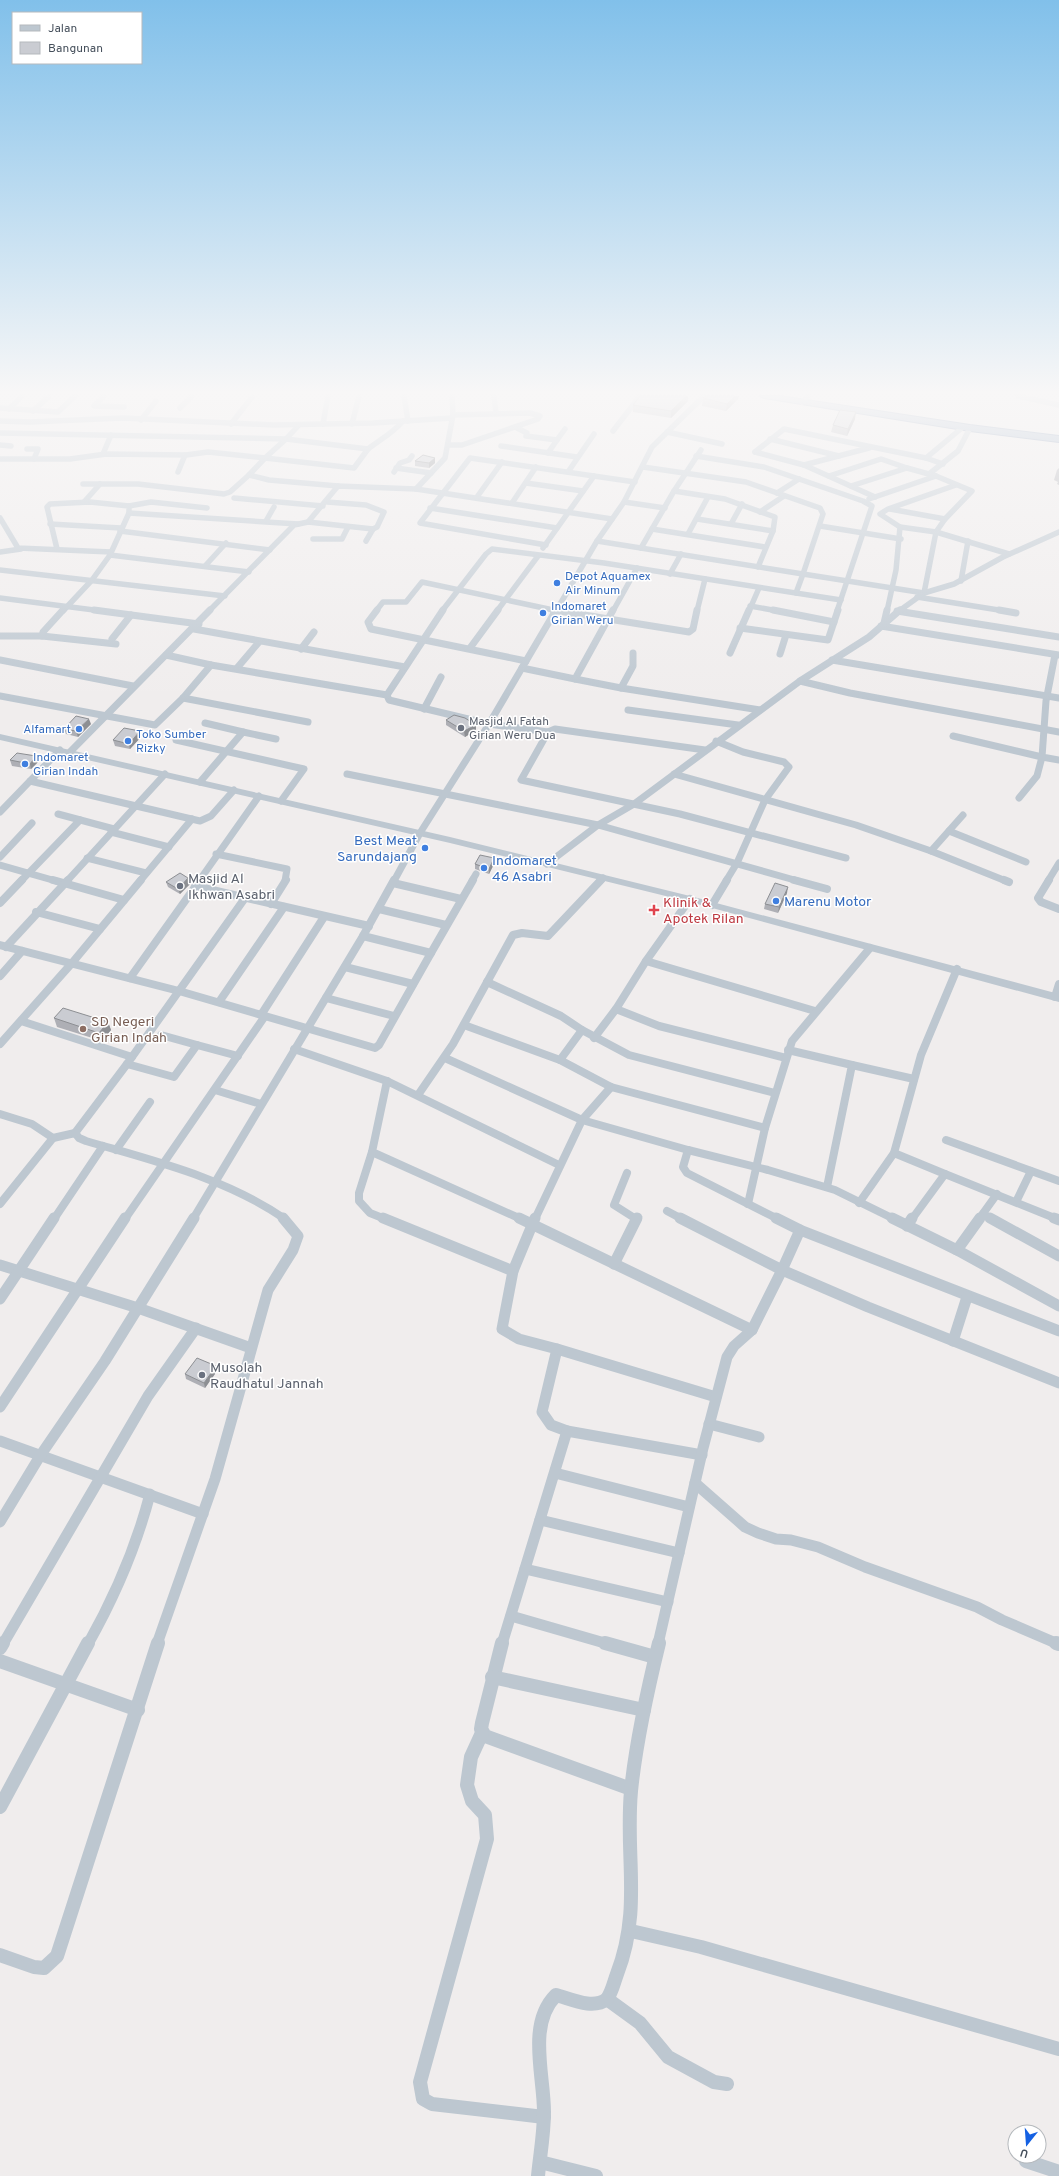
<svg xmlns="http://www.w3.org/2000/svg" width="1059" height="2176" viewBox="0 0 1059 2176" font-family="Overpass,sans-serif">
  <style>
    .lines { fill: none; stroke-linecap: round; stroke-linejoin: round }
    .trunk-casing { stroke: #6f87aa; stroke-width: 2 }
    .minor-far4 { stroke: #bdc7d0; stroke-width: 5.5 }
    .minor-far3 { stroke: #bdc7d0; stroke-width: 7 }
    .minor-far2 { stroke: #bdc7d0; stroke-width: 8 }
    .minor-far1 { stroke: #bdc7d0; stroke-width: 11 }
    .minor { stroke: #bdc7d0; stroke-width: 14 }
    .tertiary { fill: #bdc7d0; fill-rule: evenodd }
    .trunk { fill: #98acc6; fill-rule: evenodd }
    .wall { fill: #aeafb5 }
    .shaded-wall { fill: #8d8f93 }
    .building { fill: #caccd2; stroke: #8d8f93 }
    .shop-dot { fill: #3f7fe0; stroke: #fff; stroke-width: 1.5 }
    .worship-dot { fill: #6b7280; stroke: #fff; stroke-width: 1.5 }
    .health-dot { fill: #e0444e; stroke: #fff; stroke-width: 1.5 }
    .education-dot { fill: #8d6e63; stroke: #fff; stroke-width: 1.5 }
    .labels { text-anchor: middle; stroke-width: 3; stroke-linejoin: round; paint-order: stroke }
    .far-shop-label { font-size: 12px; fill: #366cbe; stroke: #fff; text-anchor: start }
    .far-worship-label { font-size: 12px; fill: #5b616d; stroke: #fff; text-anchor: start }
    .shop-label { font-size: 14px; fill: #366cbe; stroke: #fff; text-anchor: start }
    .worship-label { font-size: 14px; fill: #5b616d; stroke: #fff; text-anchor: start }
    .health-label { font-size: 14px; fill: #be3a42; stroke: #fff; text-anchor: start }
    .education-label { font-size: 14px; fill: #785e54; stroke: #fff; text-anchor: start }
  </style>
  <rect width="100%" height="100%" fill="#f0eded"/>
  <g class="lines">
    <defs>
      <path id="trunk" d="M760,396H780L970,425L1059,436V442L970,431L764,398Z"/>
    </defs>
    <use href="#trunk" class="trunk-casing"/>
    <g class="minor-far4">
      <path d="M104,396L94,406L124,407"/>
      <path d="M404,396L408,421"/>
      <path d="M494,396L496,413"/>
      <path d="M1018,396L1059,405"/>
      <path d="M802,402L808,396"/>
      <path d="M0,408L58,412L75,396"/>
      <path d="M180,408L192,396"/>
      <path d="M9,409L22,396"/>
      <path d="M33,411L49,396"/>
      <path d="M141,420L156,401"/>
      <path d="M0,421L30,422L123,418L274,425L373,423L452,418"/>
      <path d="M231,424L252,397"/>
      <path d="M323,424L328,396"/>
      <path d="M352,424L359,396"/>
      <path d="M515,427L527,433L526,436L557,440L548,453"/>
      <path d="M613,431L640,396"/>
      <path d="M667,432L722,444"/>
      <path d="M0,433L286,439L299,425"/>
      <path d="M286,439L368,449L354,468L265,458Z"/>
      <path d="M770,439L839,456"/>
      <path d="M557,440L565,429"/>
      <path d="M0,445L11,446"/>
      <path d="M448,445H462L538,419L540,416L530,413L453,415"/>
      <path d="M501,446L577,457"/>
      <path d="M27,449H38L34,459"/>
      <path d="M368,449C381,439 393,433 403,421"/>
      <path d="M755,452L784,429L926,458L943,464"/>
      <path d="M755,452L804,465L875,497"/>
      <path d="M103,454L111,435"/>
      <path d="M696,456L764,467L863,501L872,506L837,611"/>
      <path d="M265,458L249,475L269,480L338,486"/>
      <path d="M926,458L963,427"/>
      <path d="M0,459H70L106,454L186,455L208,452L265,458"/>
      <path d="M804,465L869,448"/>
      <path d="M396,468L431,473"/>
      <path d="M178,472L185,455"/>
      <path d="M394,472L400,463L409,460L412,456"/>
      <path d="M568,472L594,434"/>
      <path d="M929,474L958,451L970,428"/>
      <path d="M829,476L881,459L907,468"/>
      <path d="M526,483L583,491"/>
      <path d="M83,484H138L224,494L230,492L249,475"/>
      <path d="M956,485L888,509L880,514L900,527L936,532L1009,554"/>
      <path d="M851,486L907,468L936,476L972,491L945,519L936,532L924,593"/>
      <path d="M416,489L612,519"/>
      <path d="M674,491L725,499L775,517L773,531L758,567"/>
      <path d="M777,493L799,479"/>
      <path d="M477,497L502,462"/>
      <path d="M234,498L323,506"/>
      <path d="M869,499L936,476"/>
      <path d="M84,502L100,484"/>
      <path d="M624,502L665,508"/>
      <path d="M512,503L536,467"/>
      <path d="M129,506L151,502L207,508"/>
      <path d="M430,508L557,528"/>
      <path d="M890,509L945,519"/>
      <path d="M760,512L784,496"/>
      <path d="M129,513L298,524"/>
      <path d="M0,518L18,548L111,552"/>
      <path d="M697,519L773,531"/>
      <path d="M266,521L274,507"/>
      <path d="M308,522L373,529L377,527L384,512L366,505L327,502"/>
      <path d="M50,524L121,528"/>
      <path d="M731,524L742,504"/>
      <path d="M820,526L901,539"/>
      <path d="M652,529L765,547"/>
      <path d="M120,531L270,550"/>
      <path d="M688,534L708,497"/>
      <path d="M313,539H342L348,527"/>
      <path d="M366,541L373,529"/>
      <path d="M597,541L803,574L823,514L820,508L746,482L643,467"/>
      <path d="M546,545L420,523L470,458L635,482"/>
      <path d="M543,548L594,476"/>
      <path d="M641,548L674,491L701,450"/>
      <path d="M57,549L47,507L50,504L90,502L129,506V513L110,555L92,580L63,611"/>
      <path d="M0,552L21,549"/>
      <path d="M110,555L249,572"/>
      <path d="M205,566L226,543"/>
      <path d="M0,570L225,596"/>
      <path d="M670,574L681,554"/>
      <path d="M961,581L968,541"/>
      <path d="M796,593L803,574L924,593"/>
      <path d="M917,597L1005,611"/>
      <path d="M0,598L102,611"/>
      <path d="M750,606L778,611"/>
      <path d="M209,611L294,525L308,522L338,486L416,489L445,458L453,415L452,396"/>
      <path d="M376,611L383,602H406L422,582L558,611"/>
      <path d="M442,611L486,554L492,549L604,563L841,600"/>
      <path d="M497,611L538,556"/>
      <path d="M556,611L597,541L624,502L652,447L704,396"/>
      <path d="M613,611L637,568"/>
      <path d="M697,611L705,579"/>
      <path d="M749,611L759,588"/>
      <path d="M887,611L896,570L900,527"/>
      <path d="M897,611H899"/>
      <path d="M899,611L924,593L954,584L1003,557L1059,532"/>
    </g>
    <g class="minor-far3">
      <path d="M63,610L43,632L42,636L116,644"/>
      <path d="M94,610L199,624"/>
      <path d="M377,610L368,622L371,629L526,661"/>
      <path d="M443,610L387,695L389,700L489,724L548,732L555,729L705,750"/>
      <path d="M553,610L689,632L693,629L697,610"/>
      <path d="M773,610L834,622"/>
      <path d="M999,610L1016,613"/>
      <path d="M897,611L1059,637"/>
      <path d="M884,623L887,610"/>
      <path d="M881,626L1059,655"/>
      <path d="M740,628L828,640L838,610"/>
      <path d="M194,629L405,667"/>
      <path d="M0,636H42"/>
      <path d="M112,639L131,615"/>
      <path d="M470,648L498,610"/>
      <path d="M301,649L314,632"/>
      <path d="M730,653L749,610"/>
      <path d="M780,654L786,635"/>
      <path d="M166,655L211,665L387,695"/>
      <path d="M1055,655L1046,701L1042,757L1059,760"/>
      <path d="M0,660L133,686"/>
      <path d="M832,660L1059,698"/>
      <path d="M237,668L259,642"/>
      <path d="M522,668L575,679L613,610"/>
      <path d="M575,679L621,688L633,666V653"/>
      <path d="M800,681L850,693L1059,732"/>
      <path d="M621,688L760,710"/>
      <path d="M0,696L155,725L183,698L211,665"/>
      <path d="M183,698L308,722"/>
      <path d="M424,709L441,677"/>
      <path d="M628,710L738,725"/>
      <path d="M205,723L243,732"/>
      <path d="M548,732L521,780L680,814L846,858"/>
      <path d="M953,736L1042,757L1037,776L1019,798"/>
      <path d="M176,740L304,769L281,801"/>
      <path d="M716,741L743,752L784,762L789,767L765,800L737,863L726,881"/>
      <path d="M70,752L210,610"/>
      <path d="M347,774L598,825L798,881"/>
      <path d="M674,774L856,825L931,851L963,815"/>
      <path d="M30,781L200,821L211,816L234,790"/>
      <path d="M200,782L243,732L276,739"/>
      <path d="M0,812L60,750"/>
      <path d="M58,814L114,829"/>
      <path d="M949,831L1026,862"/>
      <path d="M111,832L169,847"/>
      <path d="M931,851L1006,881"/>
      <path d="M216,854L287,869L285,881"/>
      <path d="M0,857L32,823"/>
      <path d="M87,858L146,873"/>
      <path d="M547,864L598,825L634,804L800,681L869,637L900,610"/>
      <path d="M0,865L56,881"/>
      <path d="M21,881L80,820"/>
      <path d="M67,881L165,774"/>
      <path d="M140,881L192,819"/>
      <path d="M199,881L259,796"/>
      <path d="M394,881L420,833L489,724L556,610"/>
      <path d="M472,881L476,874"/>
      <path d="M600,881L603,878"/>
      <path d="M1048,881L1059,863"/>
    </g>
    <g class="minor-far2">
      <path d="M53,880L124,900"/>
      <path d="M794,880L827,889"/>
      <path d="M1004,880L1009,882"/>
      <path d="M1049,880L1038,898L1041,902L1059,909"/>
      <path d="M393,883L461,899"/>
      <path d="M195,886L369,926"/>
      <path d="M0,903L22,880"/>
      <path d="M271,904L286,880"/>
      <path d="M712,905L727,880"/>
      <path d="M379,909L446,925"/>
      <path d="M36,912L100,929"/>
      <path d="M0,945L179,991L375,1048L379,1045L431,953L363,936"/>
      <path d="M6,947L68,880"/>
      <path d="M431,953L473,880"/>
      <path d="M646,961L690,899"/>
      <path d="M345,967L413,984"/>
      <path d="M0,976L22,951"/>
      <path d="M130,978L200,880"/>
      <path d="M487,982L561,1016L582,1030"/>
      <path d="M1055,997L1059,984"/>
      <path d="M326,998L394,1016"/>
      <path d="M219,1002L284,907"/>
      <path d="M616,1009L646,961L815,1011"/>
      <path d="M261,1015L324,917"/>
      <path d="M21,1021L132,1057"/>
      <path d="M464,1025L560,1060"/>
      <path d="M161,1035L197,1045"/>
      <path d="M594,1038L616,1009L659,1026L786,1058"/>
      <path d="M0,1044L72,963L141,880"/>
      <path d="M294,1049L387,1081L559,1165"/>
      <path d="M788,1050L852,1065L827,1187"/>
      <path d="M445,1058L582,1120L611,1087"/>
      <path d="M127,1064L174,1077L197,1045L238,1056"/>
      <path d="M852,1065L914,1079"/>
      <path d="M387,1081L372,1152L521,1219"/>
      <path d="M215,1090L261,1104"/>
      <path d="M418,1095L453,1044L513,935L522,933L548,936L601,880"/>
      <path d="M0,1114L32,1124L53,1138L75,1133L79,1138L86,1141C154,1161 226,1178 285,1219"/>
      <path d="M765,1128L611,1087L560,1060L582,1030L629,1055L775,1093"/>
      <path d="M75,1133L127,1064L245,898"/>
      <path d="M946,1140L1059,1181"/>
      <path d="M116,1150L150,1102"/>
      <path d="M688,1150L768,1170L835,1190L894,1219"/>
      <path d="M372,1152L359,1193V1201L370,1213L385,1219"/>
      <path d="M894,1153L945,1174"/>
      <path d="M627,1173L614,1205L636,1219"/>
      <path d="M1016,1202L1031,1171"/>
      <path d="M859,1203L894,1153L921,1055L957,969"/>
      <path d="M0,1204L53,1138"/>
      <path d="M748,1204L765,1128L792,1041L870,948"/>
      <path d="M667,1211L682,1219"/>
      <path d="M983,1214L992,1219"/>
      <path d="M54,1219L103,1146"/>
      <path d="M125,1219L265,1016"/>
      <path d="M193,1219L363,936L394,880"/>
      <path d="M535,1219L582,1120L688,1150L683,1167L687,1173L778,1219"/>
      <path d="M912,1219L945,1174L1057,1219"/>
      <path d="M979,1219L997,1194"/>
    </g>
    <g class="minor-far1">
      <path d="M383,1218L513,1271L535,1218"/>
      <path d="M519,1218L752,1330"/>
      <path d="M776,1218L800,1230L1059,1331"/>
      <path d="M892,1218L957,1250L1059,1306"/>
      <path d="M990,1218L1059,1256"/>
      <path d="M1054,1218L1059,1220"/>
      <path d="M907,1226L912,1218"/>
      <path d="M800,1230L782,1270L868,1307L1059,1383"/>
      <path d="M957,1250L980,1218"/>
      <path d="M614,1264L637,1218"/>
      <path d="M0,1265L138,1308L251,1348"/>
      <path d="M513,1271L502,1329L519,1339L557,1349L542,1412L551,1425L567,1431"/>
      <path d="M0,1299L54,1218"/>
      <path d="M953,1341L967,1297"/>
      <path d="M557,1349L716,1397"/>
      <path d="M0,1407L125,1218"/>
      <path d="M709,1424L759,1437"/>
      <path d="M0,1441L203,1514"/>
      <path d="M555,1473L689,1507"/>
      <path d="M695,1483L745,1527L758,1533L776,1539L791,1540L818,1547L865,1567L977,1607L1002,1620L1058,1644"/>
      <path d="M540,1520L679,1553"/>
      <path d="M0,1522L40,1456L105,1361L194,1218"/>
      <path d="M525,1569L668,1602"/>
      <path d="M511,1616L608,1644"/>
      <path d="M3,1644L148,1396L196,1328"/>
      <path d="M88,1644C115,1596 136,1548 150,1494"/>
      <path d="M157,1644L215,1479L268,1290L293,1250L298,1236L283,1218"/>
      <path d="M502,1644L567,1431L702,1455"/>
      <path d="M658,1644L703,1448L727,1357L734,1346L752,1330L782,1270L680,1218"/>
    </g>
    <g class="minor">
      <path d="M502,1643L482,1723L481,1729L485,1736L631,1789"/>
      <path d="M605,1643L655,1657"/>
      <path d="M1056,1643L1059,1644"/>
      <path d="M0,1648L3,1643"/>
      <path d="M0,1661L138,1710"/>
      <path d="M492,1677L644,1710"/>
      <path d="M482,1733L471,1757L467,1785L472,1801L485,1815L487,1839L420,2082L423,2099L432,2104L544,2117"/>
      <path d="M0,1807L88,1643"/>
      <path d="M631,1931L701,1947L1059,2049"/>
      <path d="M0,1955L34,1967L44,1968L57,1956L158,1643"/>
      <path d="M607,1999L640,2023L668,2057L714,2082L727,2084"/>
      <path d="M1026,2161L1059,2172"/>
      <path d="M540,2162L596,2176"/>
      <path d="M538,2176C540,2155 544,2134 544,2112C544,2075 527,2024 556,1995C571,1999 593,2010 607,1999C612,1992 614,1982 617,1974C642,1909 625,1857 631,1791C636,1741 647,1692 659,1643"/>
    </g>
    <path class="tertiary" d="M0,734L450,837L690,896L1059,994V1002L690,902L450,843L0,740Z"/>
    <use href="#trunk" class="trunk"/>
  </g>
  <g class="wall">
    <path d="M640,396H688V401L671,418L633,412V405Z"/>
    <path d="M706,396H739L738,399L726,411L702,406L703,398Z"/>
    <path d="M855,419L847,436L831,432L833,425Z"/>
    <path d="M435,458V463L429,468L415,466V461Z"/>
    <path d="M1059,468V485L1057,484L1058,482L1054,480L1057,470Z"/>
    <path d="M446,720L476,730L465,737L446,725Z"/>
    <path d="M91,724L78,737L66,734L64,729Z"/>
    <path d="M141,737L130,749L115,746L113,740Z"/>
    <path d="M10,760L38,762L31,769L12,766Z"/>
    <path d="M494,858V864L489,874L475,869V864Z"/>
    <path d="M166,882L190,884L180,894L168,887Z"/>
    <path d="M787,893L778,913L764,909L765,904Z"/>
    <path d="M54,1018L108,1022L111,1030L102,1041L57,1027Z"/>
    <path d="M217,1371L205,1388L186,1379L185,1374Z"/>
  </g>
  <g class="shaded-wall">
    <path d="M686,396H688V401L671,418V411Z"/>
    <path d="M735,396H739L738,399L726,411L727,404Z"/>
    <path d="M856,412L855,419L847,436L848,429Z"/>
    <path d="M435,458V463L429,468V463Z"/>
    <path d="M89,719L91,724L78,737L76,731Z"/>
    <path d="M476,725V730L465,737L464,731Z"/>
    <path d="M140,731L141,737L130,749L129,744Z"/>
    <path d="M36,756L38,762L31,769L30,764Z"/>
    <path d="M494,858V864L489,874V869Z"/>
    <path d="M188,878L190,884L180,894L178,889Z"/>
    <path d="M788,887L787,893L778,913L779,907Z"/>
    <path d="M108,1022L111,1030L102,1041L99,1033Z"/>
    <path d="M216,1366L217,1371L205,1388L204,1383Z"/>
  </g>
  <g class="building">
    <path d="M640,396H686L671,411L633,405Z"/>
    <path d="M706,396H735L727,404L703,398Z"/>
    <path d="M840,410L856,412L848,429L833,425Z"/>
    <path d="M423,455L435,458L429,463L415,461Z"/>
    <path d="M454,715L465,718L476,725L464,731L446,720Z"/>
    <path d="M76,716L89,719L76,731L64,729Z"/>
    <path d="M124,728L140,731L129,744L113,740Z"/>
    <path d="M17,753L36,756L30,764L10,760Z"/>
    <path d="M480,855L494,858L489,869L475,864Z"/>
    <path d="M180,873L188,878L178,889L166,882Z"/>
    <path d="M775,883L788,887L779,907L765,904Z"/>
    <path d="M63,1008L108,1022L99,1033L54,1018Z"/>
    <path d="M197,1358L216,1366L204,1383L185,1374Z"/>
  </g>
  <linearGradient id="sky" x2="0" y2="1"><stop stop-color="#81c0ea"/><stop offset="0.56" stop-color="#f8f7f7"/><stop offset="1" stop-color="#f8f7f7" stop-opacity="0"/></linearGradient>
  <rect width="1059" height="701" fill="url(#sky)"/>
  <g class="shop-dot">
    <circle cx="557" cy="583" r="4"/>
    <circle cx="543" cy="613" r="4"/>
    <circle cx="79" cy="729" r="4"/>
    <circle cx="128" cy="741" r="4"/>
    <circle cx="25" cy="764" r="4"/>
    <circle cx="425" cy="848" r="4"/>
    <circle cx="484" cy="868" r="4"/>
    <circle cx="776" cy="901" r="4"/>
  </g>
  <g class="worship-dot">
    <circle cx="461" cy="728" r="4"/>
    <circle cx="180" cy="886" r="4"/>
    <circle cx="202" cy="1375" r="4"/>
  </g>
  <path class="health-dot" d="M652 904h4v4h4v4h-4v4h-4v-4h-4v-4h4z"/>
  <circle class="education-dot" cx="83" cy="1029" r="4"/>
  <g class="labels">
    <g class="far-shop-label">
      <text x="565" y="580">Depot Aquamex<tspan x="565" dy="14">Air Minum</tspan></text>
      <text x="551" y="610">Indomaret<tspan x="551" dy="14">Girian Weru</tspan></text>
      <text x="71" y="733" text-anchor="end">Alfamart</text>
      <text x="136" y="738">Toko Sumber<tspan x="136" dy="14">Rizky</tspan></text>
      <text x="33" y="761">Indomaret<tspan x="33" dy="14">Girian Indah</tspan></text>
    </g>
    <g class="far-worship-label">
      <text x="469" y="725">Masjid Al Fatah<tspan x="469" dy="14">Girian Weru Dua</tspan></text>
    </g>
    <g class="shop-label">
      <text x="417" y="845" text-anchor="end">Best Meat<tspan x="417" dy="16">Sarundajang</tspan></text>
      <text x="492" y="865">Indomaret<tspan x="492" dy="16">46 Asabri</tspan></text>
      <text x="784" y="906">Marenu Motor</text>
    </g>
    <g class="worship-label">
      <text x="188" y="883">Masjid Al<tspan x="188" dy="16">Ikhwan Asabri</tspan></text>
      <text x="210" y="1372">Musolah<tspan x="210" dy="16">Raudhatul Jannah</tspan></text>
    </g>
    <g class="health-label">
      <text x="663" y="907">Klinik &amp;<tspan x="663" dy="16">Apotek Rilan</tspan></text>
    </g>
    <g class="education-label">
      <text x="91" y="1026">SD Negeri<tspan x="91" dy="16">Girian Indah</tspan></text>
    </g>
  </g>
  <rect x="12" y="12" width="130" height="52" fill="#ffffff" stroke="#b5b9bd"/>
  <rect x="20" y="25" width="20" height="6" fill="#bdc7d0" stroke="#b5b9bd"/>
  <text x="48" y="32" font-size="12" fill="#454f5b">Jalan</text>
  <rect x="20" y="42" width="20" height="12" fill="#caccd2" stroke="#b5b9bd"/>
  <text x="48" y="52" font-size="12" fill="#454f5b">Bangunan</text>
  <g transform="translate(1027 2144) rotate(197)"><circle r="19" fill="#ffffff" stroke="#b5b9bd"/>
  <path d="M0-3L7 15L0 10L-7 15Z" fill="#1561e3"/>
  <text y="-6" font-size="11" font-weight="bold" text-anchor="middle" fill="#454f5b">U</text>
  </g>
</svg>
